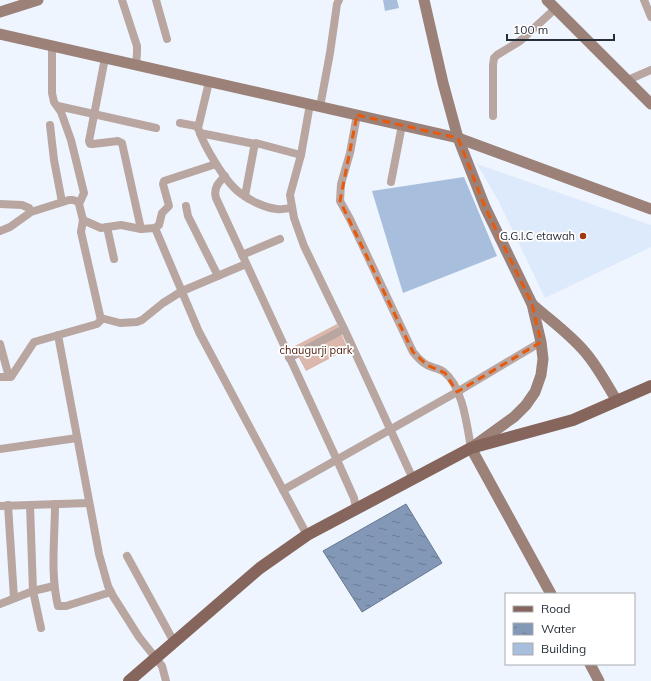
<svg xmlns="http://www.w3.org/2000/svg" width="651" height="681" viewBox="0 0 651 681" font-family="Mulish,sans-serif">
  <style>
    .built { fill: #ddeafc }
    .green { fill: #dbb7ac }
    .water { fill: url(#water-ripples); stroke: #677890 }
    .building { fill: #a7bedd }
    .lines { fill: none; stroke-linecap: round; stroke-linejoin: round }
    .street { stroke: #b9a6a1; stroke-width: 8 }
    .secondary { stroke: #9b8178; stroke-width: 11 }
    .primary { stroke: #86665c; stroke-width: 12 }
    .street-bridge { stroke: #b9a6a1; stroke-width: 8 }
    .marked { fill: none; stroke: #e8590c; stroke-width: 3; stroke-dasharray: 8 5; stroke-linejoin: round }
    .poi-dot { fill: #a03913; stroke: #fff; stroke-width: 1.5 }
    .labels { text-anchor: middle; stroke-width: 3.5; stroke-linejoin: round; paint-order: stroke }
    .poi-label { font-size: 11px; fill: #272e37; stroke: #fff; text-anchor: end }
    .park-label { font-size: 11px; fill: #4f1c0b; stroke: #fff }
  </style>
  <defs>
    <pattern id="water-ripples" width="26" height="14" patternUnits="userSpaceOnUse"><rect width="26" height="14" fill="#8298b6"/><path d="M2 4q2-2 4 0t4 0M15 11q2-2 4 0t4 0" fill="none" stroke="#6a7c95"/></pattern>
  </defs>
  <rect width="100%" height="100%" fill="#eef5fe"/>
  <path class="built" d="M477,164L651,225V247L545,298L498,200Z"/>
  <path class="green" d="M337,324L348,349L306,371L293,347Z"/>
  <path class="water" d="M406,504L442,563L362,612L323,551Z"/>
  <g class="building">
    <path d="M383,0H397L399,8L385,11Z"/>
    <path d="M464,177L497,256L403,293L372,191Z"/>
  </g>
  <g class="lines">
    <g class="street">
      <path d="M122,0L137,46V53L136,65"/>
      <path d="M156,0L167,39"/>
      <path d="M644,0L651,17"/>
      <path d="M105,58L89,141L90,144H93L118,141L122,143L141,229"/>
      <path d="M628,80L651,70"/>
      <path d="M209,82L198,128C204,146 225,182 240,193C249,200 265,208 277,209C281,210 287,208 292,208"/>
      <path d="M310,104L301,155L290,195L294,218L304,246L347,335L413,479"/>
      <path d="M58,106L156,128"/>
      <path d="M320,107L330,53L337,4L339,0"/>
      <path d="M357,115L350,153L341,184L340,201L350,219L413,352C417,357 421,362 427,365C432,368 439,368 444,372C463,387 467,426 471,448"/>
      <path d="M493,116V65L494,58L497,55L520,41L556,8"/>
      <path d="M180,123L196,126L198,128"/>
      <path d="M50,125L54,160L62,202"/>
      <path d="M200,133L255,144"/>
      <path d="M225,176C219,182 213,188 216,198L337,460L354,498L356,509"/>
      <path d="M391,182L402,125"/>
      <path d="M245,196L254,148L256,143L301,155"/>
      <path d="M0,204L22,205L29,208"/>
      <path d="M186,206L188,216L218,276"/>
      <path d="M83,220L101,228L121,225L141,229L155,228L159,225L162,213L169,206L163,184L164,181L216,164"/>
      <path d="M107,227L114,259"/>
      <path d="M155,228L199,332L307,535"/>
      <path d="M0,231L10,227L31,212L69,200H73L79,202"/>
      <path d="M242,255L280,239"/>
      <path d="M187,289L246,264"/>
      <path d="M101,318L120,323L137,322L142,320L163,303L179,293"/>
      <path d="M58,335L99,554L108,586L113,596L139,637L162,666L166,681"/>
      <path d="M0,344L9,377"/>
      <path d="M289,358L344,329"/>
      <path d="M0,377H11L34,342L97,324L101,320L81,232L83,220L79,204L84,193L71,140L61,112L54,102L52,93V46"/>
      <path d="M0,449L77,438"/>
      <path d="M283,490L457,392L541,342"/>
      <path d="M55,504C55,538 50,573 58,606H66L111,592"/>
      <path d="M8,505L14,598"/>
      <path d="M30,505L33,591L41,628"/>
      <path d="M0,506L89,503"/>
      <path d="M127,556L174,642"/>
      <path d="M0,604L33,591L54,586"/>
    </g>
    <g class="secondary">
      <path d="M424,0L443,83L458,138L485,207L532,304L541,342L543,359L541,375L535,392L526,405L514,417L471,448L551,594"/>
      <path d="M547,0L651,104"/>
      <path d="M0,12L38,0"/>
      <path d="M0,34L458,138L651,209"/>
      <path d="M532,304C550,320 570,334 585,352C598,367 607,385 617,401"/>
      <path d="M590,664L599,681"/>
    </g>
    <path class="primary" d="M129,681L260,568L307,535L471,448L573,420L651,386"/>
    <path class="street-bridge" d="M179,293L187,289"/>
  </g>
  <path class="marked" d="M357,115L458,138L485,207L532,304L541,342L457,392L445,373L427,365L413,352L340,201Z"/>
  <circle class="poi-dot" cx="583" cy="236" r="4"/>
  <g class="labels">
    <g class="poi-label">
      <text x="575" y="240">G.G.I.C etawah</text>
    </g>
    <g class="park-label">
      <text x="316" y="354">chaugurji park</text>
    </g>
  </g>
  <rect x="505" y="593" width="130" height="72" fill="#ffffff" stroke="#a9abaf"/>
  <rect x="513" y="606" width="20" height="6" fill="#86665c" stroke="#a9abaf"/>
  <text x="541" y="613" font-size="12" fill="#272e37">Road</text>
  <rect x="513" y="623" width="20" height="12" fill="url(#water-ripples)" stroke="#a9abaf"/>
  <text x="541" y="633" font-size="12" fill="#272e37">Water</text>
  <rect x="513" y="643" width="20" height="12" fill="#a7bedd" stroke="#a9abaf"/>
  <text x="541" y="653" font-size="12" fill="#272e37">Building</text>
  <path d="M507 34v6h107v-6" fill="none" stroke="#272e37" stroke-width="2"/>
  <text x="513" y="34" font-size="12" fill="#272e37" stroke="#ffffff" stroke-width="3" paint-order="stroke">100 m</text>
</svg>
